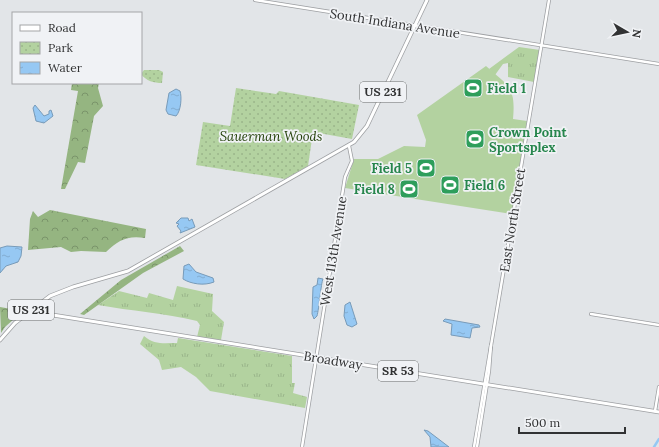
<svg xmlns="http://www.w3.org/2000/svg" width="659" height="447" viewBox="0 0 659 447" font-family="Lora,serif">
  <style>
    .grass { fill: url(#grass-tufts) }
    .forest { fill: url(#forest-crowns) }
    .park { fill: url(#park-dots) }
    .pitch { fill: #b3d2a0 }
    .water { fill: url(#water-ripples); stroke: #789bb9 }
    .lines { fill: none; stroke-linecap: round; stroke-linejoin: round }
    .river { stroke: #96c8f3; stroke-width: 2.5 }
    .secondary-casing { stroke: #9d9fa2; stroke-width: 4 }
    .primary-casing { stroke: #9d9fa2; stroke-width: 4.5 }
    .secondary { stroke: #fff; stroke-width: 2.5 }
    .primary { stroke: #fff; stroke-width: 3 }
    .labels { text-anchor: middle; stroke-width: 3.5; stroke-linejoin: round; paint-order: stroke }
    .shield { fill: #f0f2f5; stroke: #6a6c6d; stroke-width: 1 }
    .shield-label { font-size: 12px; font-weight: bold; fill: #313233 }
    .street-label { font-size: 13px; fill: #313233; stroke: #f0f2f5 }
    .leisure-label { font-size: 13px; font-weight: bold; fill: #27864d; stroke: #f0f2f5; text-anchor: start }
    .park-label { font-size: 13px; font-style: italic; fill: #1f3d04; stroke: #f0f2f5 }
  </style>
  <defs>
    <pattern id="grass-tufts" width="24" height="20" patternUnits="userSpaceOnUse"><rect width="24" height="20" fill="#b3d2a0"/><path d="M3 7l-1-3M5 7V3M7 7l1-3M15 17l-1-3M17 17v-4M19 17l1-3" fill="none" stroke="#9ab58a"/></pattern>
    <pattern id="forest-crowns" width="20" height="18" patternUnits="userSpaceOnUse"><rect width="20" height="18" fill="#95b581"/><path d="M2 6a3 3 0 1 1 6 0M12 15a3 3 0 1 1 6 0" fill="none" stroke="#7a946a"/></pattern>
    <pattern id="park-dots" width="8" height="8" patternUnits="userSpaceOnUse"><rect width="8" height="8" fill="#b3d2a0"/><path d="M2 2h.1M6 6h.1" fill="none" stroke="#9ab58a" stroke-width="1.8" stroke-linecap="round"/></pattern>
    <pattern id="water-ripples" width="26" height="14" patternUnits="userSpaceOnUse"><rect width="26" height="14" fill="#96c8f3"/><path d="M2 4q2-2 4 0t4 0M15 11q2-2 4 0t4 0" fill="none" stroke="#82acd1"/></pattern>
  </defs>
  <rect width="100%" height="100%" fill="#e2e5e8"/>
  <g class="grass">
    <path d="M519,47L540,50L534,82L508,77V63L503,64L495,75L489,69Z"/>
    <path d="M177,286L213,294L212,311L224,322L221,340L197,337L200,325L197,321C164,313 131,311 98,305L119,291L147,298L149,293L173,300Z"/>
    <path d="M144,336C154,345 164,343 177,343L178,338L292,356V383H295L293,393L307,397L305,408L210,391L196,377L181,367L162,370L159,360L140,344Z"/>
  </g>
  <g class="forest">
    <path d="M72,83H99L98,88L103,106L94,116L85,163L78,162L65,189H61L78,91L71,90Z"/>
    <path d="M50,210L146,229L145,238C128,235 118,240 106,252L81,251L71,252L61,247L28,250L30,219L33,211L38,217Z"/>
    <path d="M180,246L184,251L143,273L84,315L80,314L121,280Z"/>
    <path d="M0,307L23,311L5,327L1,333Z"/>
  </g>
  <g class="park">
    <path d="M144,70H159L163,72L162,83C154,83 146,81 141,74Z"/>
    <path d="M236,88L276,94L279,91L359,105L352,139L313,132L308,166L285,179L196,165L203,122L230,126Z"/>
  </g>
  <path class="pitch" d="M486,66C508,86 516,86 513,119L527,121L512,214L345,188L354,159H378L404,146L425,147L426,140L417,115Z"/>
  <g class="water">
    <path d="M176,89L180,91C182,97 181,111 176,116L168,114L166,110L169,93Z"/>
    <path d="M35,105L44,116L49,114V111L51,110L53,116L44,123L36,121L33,108Z"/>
    <path d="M181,218H188L189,221L192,219L195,227L180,233L181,231L177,226L179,224L176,223Z"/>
    <path d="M7,246L22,247L21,256L18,262L6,266L0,273V248Z"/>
    <path d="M189,264L196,272L213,278L214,282C204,286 191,284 183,279L184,266Z"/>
    <path d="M318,278L323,279C321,283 319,309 317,316L314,319L312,314L313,287L317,285Z"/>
    <path d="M350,302L357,324L352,327L347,325L344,316L345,305Z"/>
    <path d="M445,319L479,325L480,327L472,328L470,338L451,335L452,324L443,321Z"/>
    <path d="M424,430L428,431L449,447H431L430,437Z"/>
  </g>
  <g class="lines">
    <path class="river" d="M654,447L659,439"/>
    <defs>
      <g id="secondary">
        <path d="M255,0L659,64"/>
        <path d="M591,314L659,325"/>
        <path d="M655,411L659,387"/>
        <path d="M302,447L345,177L352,161L349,146"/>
        <path d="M474,447L549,0"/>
        <path d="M477,447L489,371L491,345"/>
      </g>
      <g id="primary">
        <path d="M32,308L40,313L59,316L659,412"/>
        <path d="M0,340L15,323L50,296L73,287L128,271L354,142L367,126L427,0"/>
      </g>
    </defs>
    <use href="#secondary" class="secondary-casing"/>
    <use href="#primary" class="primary-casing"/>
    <use href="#secondary" class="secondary"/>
    <use href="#primary" class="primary"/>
  </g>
  <defs>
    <symbol id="stadium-square" viewBox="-11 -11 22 22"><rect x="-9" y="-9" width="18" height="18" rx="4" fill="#2e9e5b" stroke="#f0f2f5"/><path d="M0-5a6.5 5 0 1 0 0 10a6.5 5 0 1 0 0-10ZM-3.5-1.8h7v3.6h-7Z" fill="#fff"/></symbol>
  </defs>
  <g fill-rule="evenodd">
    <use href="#stadium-square" x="462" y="77" width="22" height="22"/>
    <use href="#stadium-square" x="464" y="128" width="22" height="22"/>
    <use href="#stadium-square" x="415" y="157" width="22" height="22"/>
    <use href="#stadium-square" x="439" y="174" width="22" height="22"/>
    <use href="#stadium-square" x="398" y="178" width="22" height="22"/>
  </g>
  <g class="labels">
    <g class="shield">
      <rect x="360" y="82" width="46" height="20" rx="3"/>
      <rect x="8" y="300" width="46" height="20" rx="3"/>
      <rect x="378" y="361" width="40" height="20" rx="3"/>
    </g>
    <g class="shield-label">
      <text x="383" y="96">US 231</text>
      <text x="31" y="314">US 231</text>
      <text x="398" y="375">SR 53</text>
    </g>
    <g class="street-label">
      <text transform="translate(395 23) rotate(9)" y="5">South Indiana Avenue</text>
      <text transform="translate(512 220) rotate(-81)" y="5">East North Street</text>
      <text transform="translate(333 251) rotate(-81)" y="5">West 113th Avenue</text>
      <text transform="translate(333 360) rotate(9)" y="5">Broadway</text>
    </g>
    <g class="leisure-label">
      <text x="487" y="93">Field 1</text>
      <text x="489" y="137">Crown Point<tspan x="489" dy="15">Sportsplex</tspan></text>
      <text x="412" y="173" text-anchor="end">Field 5</text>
      <text x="464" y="190">Field 6</text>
      <text x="395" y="194" text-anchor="end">Field 8</text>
    </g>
    <g class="park-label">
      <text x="271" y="141">Sauerman Woods</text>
    </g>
  </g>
  <rect x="12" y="12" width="130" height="72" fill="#f0f2f5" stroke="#a4a5a7"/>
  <rect x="20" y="25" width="20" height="6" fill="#ffffff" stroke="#a4a5a7"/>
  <text x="48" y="32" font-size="12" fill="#313233">Road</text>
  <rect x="20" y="42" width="20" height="12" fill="url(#park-dots)" stroke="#a4a5a7"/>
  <text x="48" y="52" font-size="12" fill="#313233">Park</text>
  <rect x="20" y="62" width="20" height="12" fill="url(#water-ripples)" stroke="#a4a5a7"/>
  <text x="48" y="72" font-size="12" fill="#313233">Water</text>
  <g transform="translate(627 32) rotate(99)" stroke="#f0f2f5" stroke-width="3" paint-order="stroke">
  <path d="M0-3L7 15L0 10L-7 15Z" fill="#313233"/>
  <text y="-6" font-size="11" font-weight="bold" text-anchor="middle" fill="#313233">N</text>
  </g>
  <path d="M519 427v6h106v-6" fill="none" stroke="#313233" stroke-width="2"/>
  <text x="525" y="427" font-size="12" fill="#313233" stroke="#f0f2f5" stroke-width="3" paint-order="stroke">500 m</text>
</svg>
